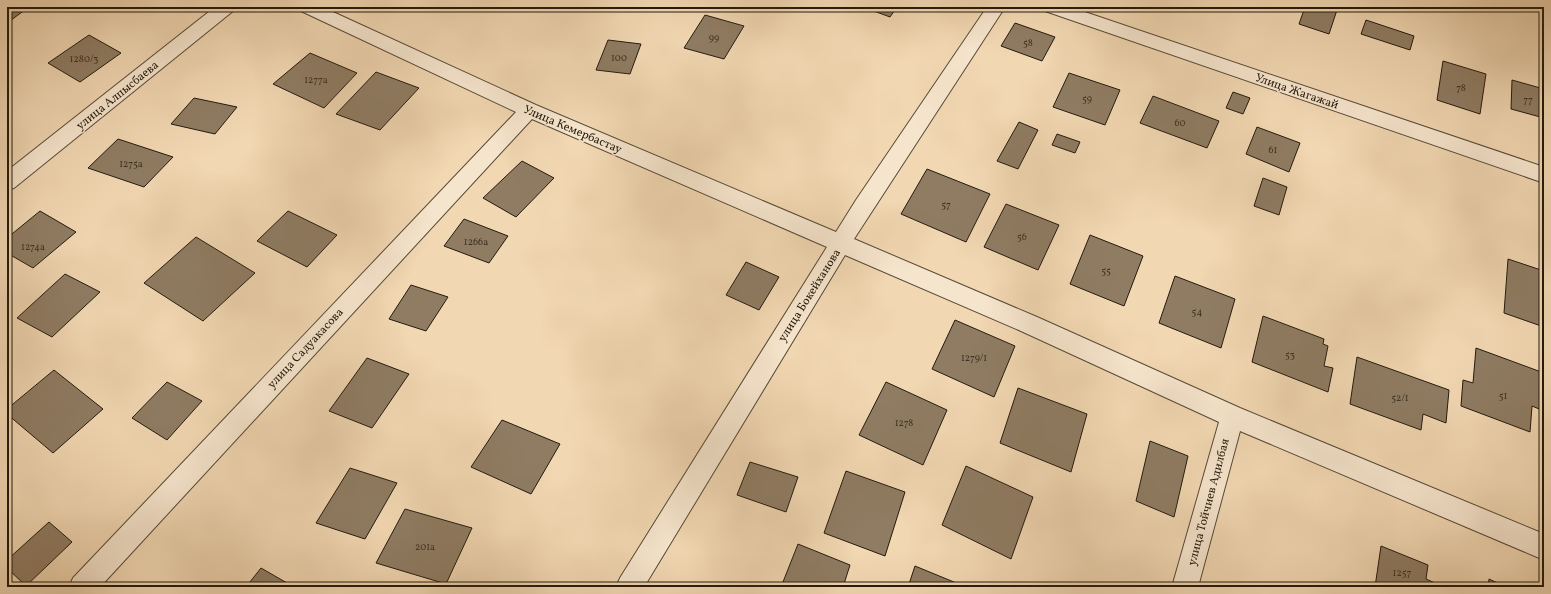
<svg xmlns="http://www.w3.org/2000/svg" width="1551" height="594" viewBox="0 0 1551 594" font-family="Vollkorn,serif">
  <style>
    .building { fill: #8f7c63; stroke: #241a0d }
    .lines { fill: none; stroke-linecap: round; stroke-linejoin: round }
    .minor-casing { stroke: #574936; stroke-width: 2 }
    .minor { fill: #f6e5cd; fill-rule: evenodd }
    .labels { text-anchor: middle; stroke-width: 3; stroke-linejoin: round; paint-order: stroke }
    .number-label { font-size: 10px; fill: #3f3222 }
    .street-label { font-size: 12px; fill: #241a0d; stroke: #f6e5cd }
  </style>
  <rect width="100%" height="100%" fill="#f1d7b2"/>
  <filter id="stains"><feTurbulence type="fractalNoise" baseFrequency=".005" numOctaves="4"/><feColorMatrix values="0 0 0 0 .2 0 0 0 0 .09 0 0 0 0 .02 0 0 0 .5 -.17"/></filter>
  <radialGradient id="worn" r=".72"><stop offset=".6" stop-color="#630" stop-opacity="0"/><stop offset="1" stop-color="#630" stop-opacity=".3"/></radialGradient>
  <g class="building">
    <path d="M7,7H29L7,23Z"/>
    <path d="M873,7H897L890,17L871,10Z"/>
    <path d="M1305,7H1327L1337,10L1329,34L1299,24Z"/>
    <path d="M705,15L744,26L724,59L684,48Z"/>
    <path d="M1366,20L1414,36L1410,50L1361,34Z"/>
    <path d="M1015,23L1055,37L1042,61L1001,46Z"/>
    <path d="M89,35L121,53L80,82L48,63Z"/>
    <path d="M608,40L641,44L630,74L596,70Z"/>
    <path d="M310,53L357,73L324,108L273,84Z"/>
    <path d="M1443,61L1486,74L1480,114L1437,100Z"/>
    <path d="M376,72L419,88L380,130L336,114Z"/>
    <path d="M1069,73L1120,90L1105,125L1053,107Z"/>
    <path d="M1512,80L1544,89V118L1511,109Z"/>
    <path d="M1233,92L1250,98L1243,114L1226,108Z"/>
    <path d="M1153,96L1219,121L1207,148L1140,123Z"/>
    <path d="M194,98L237,107L215,134L171,124Z"/>
    <path d="M1019,122L1038,130L1018,169L997,161Z"/>
    <path d="M1257,127L1300,143L1289,172L1246,154Z"/>
    <path d="M1057,134L1080,142L1075,153L1052,145Z"/>
    <path d="M118,139L173,157L144,187L88,168Z"/>
    <path d="M522,161L554,178L516,217L483,198Z"/>
    <path d="M927,169L990,194L966,242L901,214Z"/>
    <path d="M1263,178L1287,187L1279,215L1254,206Z"/>
    <path d="M1006,204L1059,225L1038,270L984,247Z"/>
    <path d="M40,211L76,232L33,268L7,253V238Z"/>
    <path d="M288,211L337,235L307,267L257,241Z"/>
    <path d="M464,219L508,236L489,263L444,246Z"/>
    <path d="M1090,235L1143,256L1124,306L1070,284Z"/>
    <path d="M196,237L255,273L203,321L144,283Z"/>
    <path d="M1508,259L1544,271V327L1504,313Z"/>
    <path d="M746,262L779,277L759,310L726,295Z"/>
    <path d="M65,274L100,292L52,337L17,318Z"/>
    <path d="M1175,276L1235,299L1221,348L1159,323Z"/>
    <path d="M411,285L448,297L426,331L389,319Z"/>
    <path d="M1263,316L1324,339L1323,344L1328,346L1324,366L1333,368L1328,392L1252,362Z"/>
    <path d="M955,320L1015,346L994,397L932,369Z"/>
    <path d="M1476,348L1544,373V411L1532,406L1530,432L1461,406L1463,380L1473,383Z"/>
    <path d="M1357,357L1449,390L1446,423L1423,414L1421,430L1350,404Z"/>
    <path d="M367,358L409,374L372,428L329,411Z"/>
    <path d="M54,370L103,409L53,453L7,414V409Z"/>
    <path d="M167,382L202,401L167,440L132,418Z"/>
    <path d="M886,382L947,410L923,465L859,435Z"/>
    <path d="M1018,388L1087,414L1071,472L1000,443Z"/>
    <path d="M502,420L560,444L531,494L471,467Z"/>
    <path d="M1150,441L1188,456L1174,517L1136,501Z"/>
    <path d="M750,462L798,477L786,512L737,495Z"/>
    <path d="M966,466L1033,497L1011,559L942,525Z"/>
    <path d="M350,468L397,483L365,539L316,523Z"/>
    <path d="M846,471L905,492L885,556L824,533Z"/>
    <path d="M405,509L472,528L446,584L376,563Z"/>
    <path d="M49,522L72,542L26,586L7,568V560Z"/>
    <path d="M798,544L850,565L843,587H781Z"/>
    <path d="M1381,546L1428,565L1426,579L1444,587H1375Z"/>
    <path d="M915,566L966,587H908Z"/>
    <path d="M261,568L294,587H246Z"/>
    <path d="M1489,579L1506,587H1488Z"/>
  </g>
  <g class="lines">
    <defs>
      <g id="minor">
        <path d="M215,7H236L233,11L14,188L7,190V171Z"/>
        <path d="M298,7H322L536,105L836,232L856,200L987,7H1005L854,239L1037,317L1240,408L1544,534V560L1240,431L1198,587H1172L1219,422L1021,331L845,255L644,587H616L620,578L827,247L532,119L100,587H69L73,578L516,112L301,11Z"/>
        <path d="M1042,7H1070L1544,167V183L1045,11Z"/>
      </g>
    </defs>
    <use href="#minor" class="minor-casing"/>
    <use href="#minor" class="minor"/>
  </g>
  <g class="labels">
    <g class="number-label">
      <text x="714" y="41">99</text>
      <text x="1028" y="46">58</text>
      <text x="619" y="61">100</text>
      <text x="84" y="62">1280/3</text>
      <text x="316" y="83">1277а</text>
      <text x="1461" y="91">78</text>
      <text x="1087" y="102">59</text>
      <text x="1528" y="103">77</text>
      <text x="1180" y="126">60</text>
      <text x="1273" y="153">61</text>
      <text x="131" y="167">1275а</text>
      <text x="946" y="208">57</text>
      <text x="1022" y="240">56</text>
      <text x="476" y="245">1266а</text>
      <text x="33" y="250">1274а</text>
      <text x="1106" y="274">55</text>
      <text x="1197" y="315">54</text>
      <text x="1290" y="358">53</text>
      <text x="974" y="361">1279/1</text>
      <text x="1503" y="399">51</text>
      <text x="1400" y="401">52/1</text>
      <text x="904" y="426">1278</text>
      <text x="425" y="550">201а</text>
      <text x="1402" y="576">1257</text>
    </g>
    <g class="street-label">
      <text transform="translate(1297 91) rotate(19)" y="4">Улица Жагажай</text>
      <text transform="translate(117 95) rotate(-39)" y="4">улица Алпысбаева</text>
      <text transform="translate(573 129) rotate(23)" y="4">Улица Кемербастау</text>
      <text transform="translate(809 295) rotate(-58)" y="4">улица Бокейханова</text>
      <text transform="translate(305 348) rotate(-47)" y="4">улица Садуакасова</text>
      <text transform="translate(1208 502) rotate(-75)" y="4">улица Тойчиев Адилбая</text>
    </g>
  </g>
  <rect width="1551" height="594" fill="none" stroke="#f1d7b2" stroke-width="24"/>
  <rect x="8" y="8" width="1535" height="578" fill="none" stroke="#241a0d" stroke-width="2"/>
  <rect x="12" y="12" width="1527" height="570" fill="none" stroke="#241a0d"/>
  <rect width="100%" height="100%" filter="url(#stains)"/>
  <rect width="100%" height="100%" fill="url(#worn)"/>
</svg>
